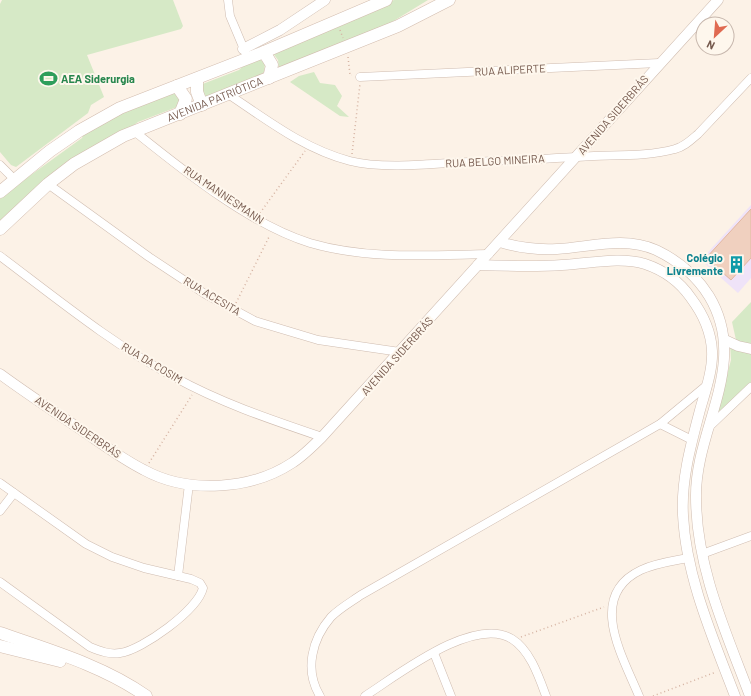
<svg xmlns="http://www.w3.org/2000/svg" width="751" height="696" viewBox="0 0 751 696" font-family="Barlow,sans-serif">
  <style>
    .education { fill: #efe3f8 }
    .green { fill: #d6e9c6 }
    .building { fill: #f0d0bf; stroke: #e2b6a0 }
    .lines { fill: none; stroke-linecap: round; stroke-linejoin: round }
    .minor-casing { stroke: #cfbcb0; stroke-width: 9 }
    .tertiary-casing { stroke: #cfbcb0; stroke-width: 11 }
    .secondary-casing { stroke: #d2bcae; stroke-width: 13 }
    .path { stroke: #d5b3a2; stroke-width: 1.5; stroke-dasharray: 1 3; stroke-linecap: butt }
    .minor { stroke: #fff; stroke-width: 8 }
    .tertiary { stroke: #fff; stroke-width: 10 }
    .secondary { stroke: #fff; stroke-width: 12 }
    .labels { text-anchor: middle; stroke-width: 4; stroke-linejoin: round; paint-order: stroke }
    .street-label { font-size: 11px; fill: #74584c; stroke: #fef7ed }
    .leisure-label { font-size: 11px; font-weight: bold; fill: #27864d; stroke: #fef7ed; text-anchor: start }
    .culture-label { font-size: 11px; font-weight: bold; fill: #0d838f; stroke: #fef7ed; text-anchor: end }
  </style>
  <rect width="100%" height="100%" fill="#fcf2e7"/>
  <path class="education" d="M751,205V278L738,293L701,260Z"/>
  <g class="green">
    <path d="M2,0H173L183,26L181,29L87,55L104,97L91,105L88,113L16,167L11,165L0,152V4Z"/>
    <path d="M394,0H428L387,25L279,69L278,60L272,52Z"/>
    <path d="M259,58L265,64L264,72L256,78L204,98L200,85L239,70L245,64Z"/>
    <path d="M314,72L320,83L335,85L342,96L337,106L349,117L340,116L290,82L299,76Z"/>
    <path d="M173,92L180,100L177,107L138,122L0,224V199L20,180H24L82,138L86,129Z"/>
    <path d="M751,302V344L747,345L736,340L732,322Z"/>
    <path d="M730,343L745,353L751,352V383L716,416L731,360Z"/>
  </g>
  <path class="building" d="M751,209V258L731,280L706,258Z"/>
  <g class="lines">
    <defs>
      <g id="minor">
        <path d="M228,0L230,16L246,54"/>
        <path d="M360,77L659,63"/>
        <path d="M228,94C267,120 304,149 350,161C377,168 420,165 449,163C497,161 546,159 594,156C620,155 650,156 675,149C684,147 691,140 698,134L751,78"/>
        <path d="M134,131C184,171 249,224 310,243C368,260 430,255 489,254"/>
        <path d="M0,165L14,179"/>
        <path d="M48,184L149,257L205,294L255,321L318,340L400,352"/>
        <path d="M0,256C56,298 112,344 174,377C221,403 272,420 322,437"/>
        <path d="M709,427L751,387"/>
        <path d="M692,440L660,424L707,385"/>
        <path d="M0,483L86,544L112,557L144,568L191,579L200,583L203,588C198,610 142,650 120,653C110,655 100,651 90,647L0,582"/>
        <path d="M0,511L14,493"/>
        <path d="M702,554L751,536"/>
        <path d="M178,576L189,484"/>
        <path d="M434,653L451,696"/>
        <path d="M320,696C304,670 312,639 331,617C340,608 351,602 361,595L660,424"/>
        <path d="M365,696C398,675 474,615 512,639C530,650 539,677 546,696"/>
        <path d="M639,696C623,657 586,596 641,570C656,563 673,561 688,558"/>
      </g>
      <g id="tertiary">
        <path d="M243,49L280,30L325,0"/>
        <path d="M500,242C519,248 537,250 557,249C591,247 624,236 656,250C679,261 696,275 709,296C750,364 695,428 696,497C696,567 726,632 750,696"/>
        <path d="M478,265C506,266 534,267 562,265C589,264 619,256 645,264C663,270 680,282 691,298C703,314 711,330 712,351C713,370 705,392 700,410C691,444 681,480 683,515C686,577 713,638 735,696"/>
        <path d="M725,340L738,346L751,349"/>
        <path d="M0,374C26,393 53,411 80,429C101,443 122,459 144,470C188,494 251,490 292,463C303,456 313,446 322,437L718,0"/>
      </g>
      <g id="secondary">
        <path d="M264,52L272,65L269,78"/>
        <path d="M197,79V92L202,105"/>
        <path d="M177,86L186,99L180,114"/>
        <path d="M0,192L50,151L79,131L120,108L264,52L386,0"/>
        <path id="s1" d="M0,229L48,184L74,164L123,136L398,26L449,0"/>
        <path d="M0,633C49,650 104,666 146,696"/>
        <path d="M0,646L60,661"/>
      </g>
    </defs>
    <use href="#minor" class="minor-casing"/>
    <use href="#tertiary" class="tertiary-casing"/>
    <use href="#secondary" class="secondary-casing"/>
    <g class="path">
      <path d="M340,30L343,38"/>
      <path d="M348,57L350,75H352"/>
      <path d="M352,154L360,84"/>
      <path d="M260,213L305,151"/>
      <path d="M236,303L270,235"/>
      <path d="M149,463L192,395"/>
      <path d="M521,637L604,607"/>
      <path d="M653,696L716,672"/>
    </g>
    <use href="#minor" class="minor"/>
    <use href="#tertiary" class="tertiary"/>
    <use href="#secondary" class="secondary"/>
  </g>
  <defs>
    <symbol id="stadium-bare" viewBox="-9 -9 18 18"><path d="M0-5a6.5 5 0 1 0 0 10a6.5 5 0 1 0 0-10ZM-3.5-1.8h7v3.6h-7Z" fill="#2e9e5b" stroke="#fef7ed" stroke-width="2.5" paint-order="stroke"/></symbol>
    <symbol id="building-bare" viewBox="-9 -9 18 18"><path d="M-4-6H4V6H1V3H-1V6H-4ZM-2.5-4.3h1.7v1.8h-1.7ZM.8-4.3h1.7v1.8H.8ZM-2.5-1h1.7V.8h-1.7ZM.8-1h1.7V.8H.8Z" fill="#0f9aa8" stroke="#fef7ed" stroke-width="2.5" paint-order="stroke"/></symbol>
  </defs>
  <g fill-rule="evenodd">
    <use href="#stadium-bare" x="36" y="66" width="25" height="25"/>
    <use href="#building-bare" x="724" y="252" width="25" height="25"/>
  </g>
  <g class="labels">
    <g class="street-label">
      <text transform="translate(510 70) rotate(-3)" y="4">RUA ALIPERTE</text>
      <text dy="4" stroke="none"><textPath href="#s1" startOffset="254">AVENIDA PATRIÓTICA</textPath></text>
      <text transform="translate(613 115) rotate(-49)" y="4">AVENIDA SIDERBRÁS</text>
      <text transform="translate(495 161) rotate(-3)" y="4">RUA BELGO MINEIRA</text>
      <text transform="translate(224 195) rotate(34)" y="4">RUA MANNESMANN</text>
      <text transform="translate(212 296) rotate(31)" y="4">RUA ACESITA</text>
      <text transform="translate(397 356) rotate(-48)" y="4">AVENIDA SIDERBRÁS</text>
      <text transform="translate(152 363) rotate(31)" y="4">RUA DA COSIM</text>
      <text transform="translate(78 427) rotate(34)" y="4">AVENIDA SIDERBRÁS</text>
    </g>
    <g class="leisure-label">
      <text x="61" y="83">AEA Siderurgia</text>
    </g>
    <g class="culture-label">
      <text x="723" y="262">Colégio<tspan x="723" dy="13">Livremente</tspan></text>
    </g>
  </g>
  <g transform="translate(715 36) rotate(206)"><circle r="19" fill="#fef7ed" stroke="#c7b7ad"/>
  <path d="M0-3L7 15L0 10L-7 15Z" fill="#e06a51"/>
  <text y="-6" font-size="11" font-weight="bold" text-anchor="middle" fill="#74584c">N</text>
  </g>
</svg>
